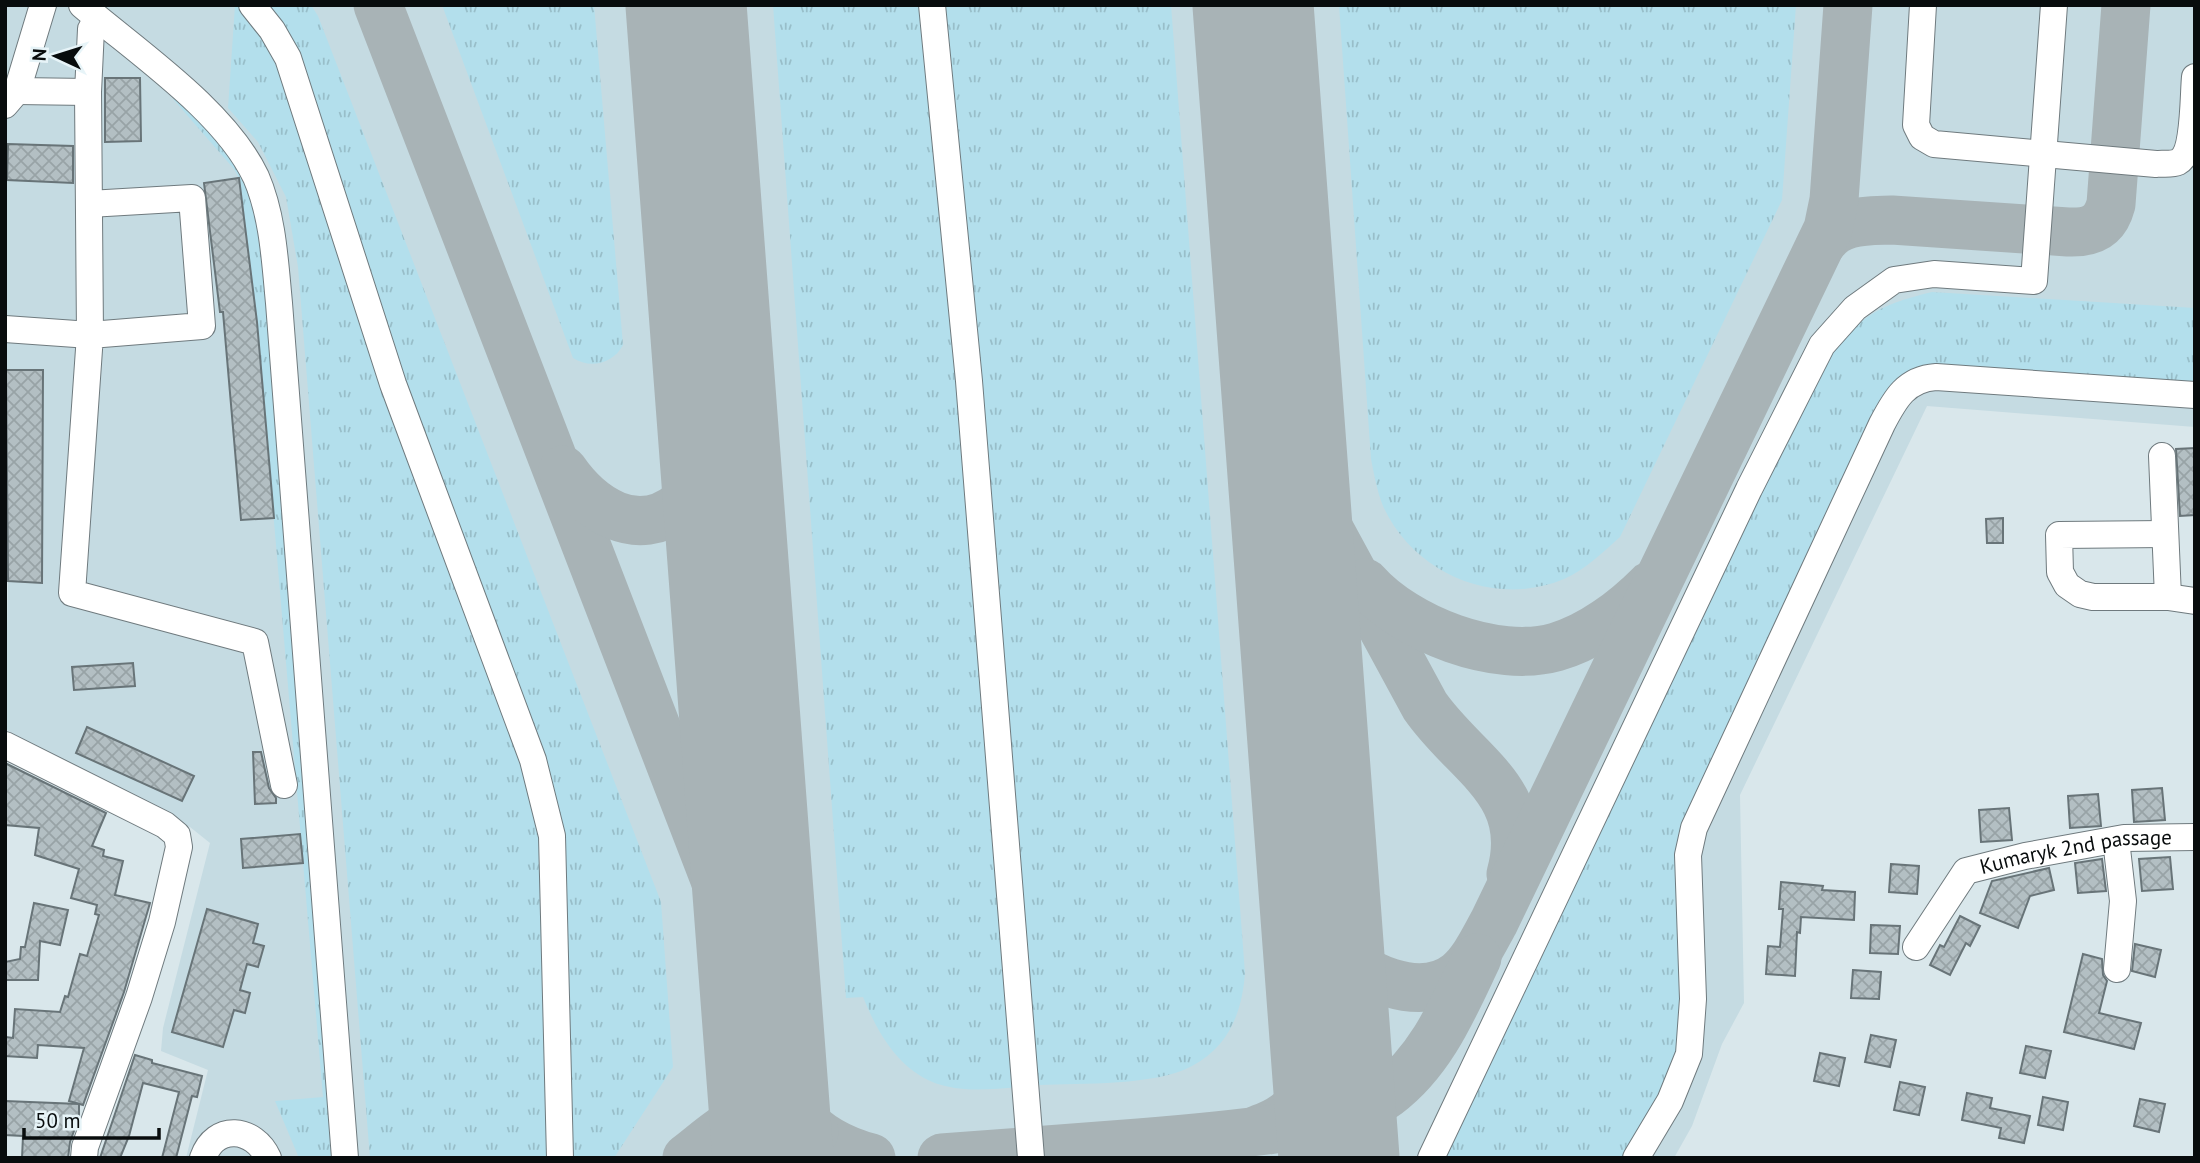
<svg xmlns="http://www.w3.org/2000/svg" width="2200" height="1163" viewBox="0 0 2200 1163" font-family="'PT Sans',sans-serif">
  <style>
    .built { fill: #c5dbe2 }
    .grass { fill: url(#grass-tufts) }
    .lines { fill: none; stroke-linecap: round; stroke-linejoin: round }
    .taxiway { stroke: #a8b3b6; stroke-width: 49 }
    .runway { stroke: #a8b3b6; stroke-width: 121 }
    .building { fill: url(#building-cross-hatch); stroke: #687478; stroke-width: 2 }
    .minor-casing { stroke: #6f7a7e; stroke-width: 28 }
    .minor { stroke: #fff; stroke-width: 26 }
    .labels { text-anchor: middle; stroke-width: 6; stroke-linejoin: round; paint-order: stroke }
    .street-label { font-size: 21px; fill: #080c0d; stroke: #e7f4f8 }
  </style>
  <defs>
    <pattern id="grass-tufts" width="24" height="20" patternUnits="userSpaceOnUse" patternTransform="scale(1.75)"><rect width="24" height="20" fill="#b3dfec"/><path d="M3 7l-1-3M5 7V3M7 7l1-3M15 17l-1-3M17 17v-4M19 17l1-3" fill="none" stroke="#98bec9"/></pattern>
    <pattern id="building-cross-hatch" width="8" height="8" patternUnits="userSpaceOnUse" patternTransform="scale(1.75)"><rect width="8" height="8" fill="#b3bfc3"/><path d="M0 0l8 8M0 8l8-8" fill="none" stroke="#98a3a6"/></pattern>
  </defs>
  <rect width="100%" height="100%" fill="#d9e7eb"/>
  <path class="built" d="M5,5H2195V427L1927,406L1740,795L1744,1003L1722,1044L1692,1126L1674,1158H186L208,1070L161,1051L163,1028L210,843L190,827L60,765L30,747L5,728L8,581Z"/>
  <g class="grass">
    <path d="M235,5H311L318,16L661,902L673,1067L614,1158H370L298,267L286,197L258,142L228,108Z"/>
    <path d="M442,5H594L623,345C613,364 590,369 573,358Z"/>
    <path d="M773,5H1171L1245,973C1242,1013 1229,1046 1192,1066C1156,1086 1081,1083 1039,1085C1014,1087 988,1091 964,1089C952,1088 938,1085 928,1080C895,1064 876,1029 863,997L846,998Z"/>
    <path d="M1339,5H1796L1782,200L1620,537C1603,552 1585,570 1564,579C1495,608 1414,574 1383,506C1377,491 1374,474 1371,459Z"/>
    <path d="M173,99L191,105L235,156L261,210L338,1158H299L275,1101L323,1097L257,322L239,178L234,169Z"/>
    <path d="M1932,292L2195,308V387L1919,370L1694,812L1687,1017L1673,1071L1624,1158H1443L1823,364C1860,317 1874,306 1932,292Z"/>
  </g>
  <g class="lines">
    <g class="taxiway">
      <path d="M378,5L761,999"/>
      <path d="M1822,243C1838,219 1866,221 1892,220L2068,232C2091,233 2105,227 2111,204L2126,5"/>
      <path d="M1286,450L1425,706C1466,765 1534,791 1511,874"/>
      <path d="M563,470C590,509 637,541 681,505C694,495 705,482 710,467C717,448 716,427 716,408"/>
      <path d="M1365,583C1406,629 1496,664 1556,647C1591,637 1625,611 1650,586"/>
      <path d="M1319,892C1321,910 1324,928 1334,943C1357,978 1421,1004 1458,975C1474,962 1484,940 1494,922L1828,229L1834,200L1848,5"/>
      <path d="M764,1038C781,1102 804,1140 871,1158"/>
      <path d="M1259,1129C1313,1112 1329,1060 1328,1010"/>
      <path d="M687,1158C710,1141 743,1107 774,1113C789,1116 801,1125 814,1132"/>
      <path d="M942,1158C1008,1153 1073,1148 1139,1143C1187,1139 1234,1135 1282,1128C1320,1122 1355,1118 1387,1094C1432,1060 1453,1008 1477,958"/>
    </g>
    <g class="runway">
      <path d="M686,5L773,1158"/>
      <path d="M1253,5L1339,1158"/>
    </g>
  </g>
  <g class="building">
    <path d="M105,78H140L141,141L105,142Z"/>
    <path d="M8,144L73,146V183L7,180Z"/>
    <path d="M239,178L257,322L274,518L241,520L223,312H220L204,183Z"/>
    <path d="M6,370H43L42,583L8,581Z"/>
    <path d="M2195,448V515L2180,516L2176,449Z"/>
    <path d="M2003,518V543H1987L1986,519Z"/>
    <path d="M133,663L135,686L74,690L72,667Z"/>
    <path d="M87,727L194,776L182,801L76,753Z"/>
    <path d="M253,752H261L269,788L276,798V803L255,804Z"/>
    <path d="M5,763L106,813L92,846L104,850L103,856L123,861L115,895L150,903L124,992L83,1105L69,1101L84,1048L38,1045L37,1058L5,1056V1037L13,1038L15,1009L60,1012L65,996L68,997L80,954L87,956L99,915L95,914L97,905L71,898L79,869L35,855L39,828L5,825Z"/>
    <path d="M2162,788L2165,820L2134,822L2132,790Z"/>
    <path d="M2098,794L2101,826L2070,828L2068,796Z"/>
    <path d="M2009,808L2012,840L1981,842L1979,810Z"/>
    <path d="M300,834L303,863L243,868L241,839Z"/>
    <path d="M2170,857L2173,889L2142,891L2139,859Z"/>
    <path d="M2102,859L2106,891L2078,893L2075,863Z"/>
    <path d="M1891,864L1919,866L1917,894L1889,892Z"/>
    <path d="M2049,868L2054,890L2030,896L2018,928L1980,913L1992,881Z"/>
    <path d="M1781,882L1823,886L1822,890L1855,892L1854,920L1801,917L1800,933L1797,932L1795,976L1766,974L1768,946L1780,947L1783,909H1779Z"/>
    <path d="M34,903L68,910L60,945L40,941L38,980H5V962L20,959L21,947H25Z"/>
    <path d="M207,909L258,924L253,943L264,946L258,967L247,964L240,990L250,993L245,1013L234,1010L223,1047L172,1032Z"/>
    <path d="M1960,916L1980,926L1970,946L1966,943L1950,975L1930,965L1940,945L1944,947Z"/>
    <path d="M1871,925L1900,926L1898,954L1870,953Z"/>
    <path d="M2135,944L2161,950L2155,977L2132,971Z"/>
    <path d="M2083,954L2102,959L2103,975L2107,981L2099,1013L2141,1023L2134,1049L2064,1032Z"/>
    <path d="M1853,970L1881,972L1879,999L1851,998Z"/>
    <path d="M1871,1035L1896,1040L1890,1067L1865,1062Z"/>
    <path d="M2026,1046L2051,1051L2045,1078L2020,1073Z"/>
    <path d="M1820,1053L1845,1058L1839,1086L1814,1081Z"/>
    <path d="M135,1055L152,1060V1063L202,1076L197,1097L192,1096L176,1158H162L179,1092L143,1083L129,1136L120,1158H100Z"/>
    <path d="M1900,1082L1925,1087L1919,1115L1894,1110Z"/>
    <path d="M1967,1093L1992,1098L1990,1108L2030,1116L2024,1143L1999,1138L2001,1128L1962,1120Z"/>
    <path d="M2043,1097L2068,1102L2063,1130L2038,1125Z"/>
    <path d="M2140,1099L2165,1104L2159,1132L2134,1126Z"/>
    <path d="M5,1101L79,1104V1117L70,1142L68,1158H22L23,1136L5,1135Z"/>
  </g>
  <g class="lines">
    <defs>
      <g id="minor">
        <path d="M82,5C137,52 225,111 256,177C273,216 275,262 279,303L345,1158"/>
        <path d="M252,5L272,30L288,58L393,384L533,760L552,836L560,1158"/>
        <path d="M932,5L969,381L1031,1158"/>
        <path d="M1923,5L1916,125L1922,137L1934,144L2156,164C2162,163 2171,165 2178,162C2195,153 2193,96 2195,77"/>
        <path d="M17,91L88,92"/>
        <path d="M5,105L17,91L43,5"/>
        <path d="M89,204L192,198L202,326L90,335L72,593L255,642L284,785"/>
        <path d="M5,329L90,335L88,92L91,29L98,19"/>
        <path d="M2162,456L2168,597"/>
        <path d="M2165,534L2059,535L2060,572L2067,585L2080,594L2093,597H2168L2195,601"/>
        <path d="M5,745L165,825L177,835L179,847L162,922L139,997L85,1147L84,1158"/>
        <path d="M2116,840L2123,901L2117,969"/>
        <path id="s1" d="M1916,947L1966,871L2025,856L2124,838L2195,837"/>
        <path d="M203,1158C215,1123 254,1127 268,1158"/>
        <path d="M1431,1158L1749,489L1822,345L1855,308L1894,280L1934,274L2034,281L2054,5"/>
        <path d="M1636,1158L1670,1101L1689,1054L1693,999L1688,855L1694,828L1882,424C1895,399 1906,379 1936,377L2195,395"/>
      </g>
    </defs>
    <use href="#minor" class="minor-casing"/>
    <use href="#minor" class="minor"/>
  </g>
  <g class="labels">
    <g class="street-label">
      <text dy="7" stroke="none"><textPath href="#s1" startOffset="203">Kumaryk 2nd passage</textPath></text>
    </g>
  </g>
  <rect width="2200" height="1163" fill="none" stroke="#080c0d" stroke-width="14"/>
  <g transform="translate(56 56) rotate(274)" stroke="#e7f4f8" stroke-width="5" paint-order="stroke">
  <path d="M0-5L12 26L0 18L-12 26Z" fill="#080c0d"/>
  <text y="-10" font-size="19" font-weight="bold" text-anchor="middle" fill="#080c0d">N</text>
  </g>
  <path d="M24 1128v10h135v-10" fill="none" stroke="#080c0d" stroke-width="3.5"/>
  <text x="35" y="1128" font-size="21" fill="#080c0d" stroke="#e7f4f8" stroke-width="5" paint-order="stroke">50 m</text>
</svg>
